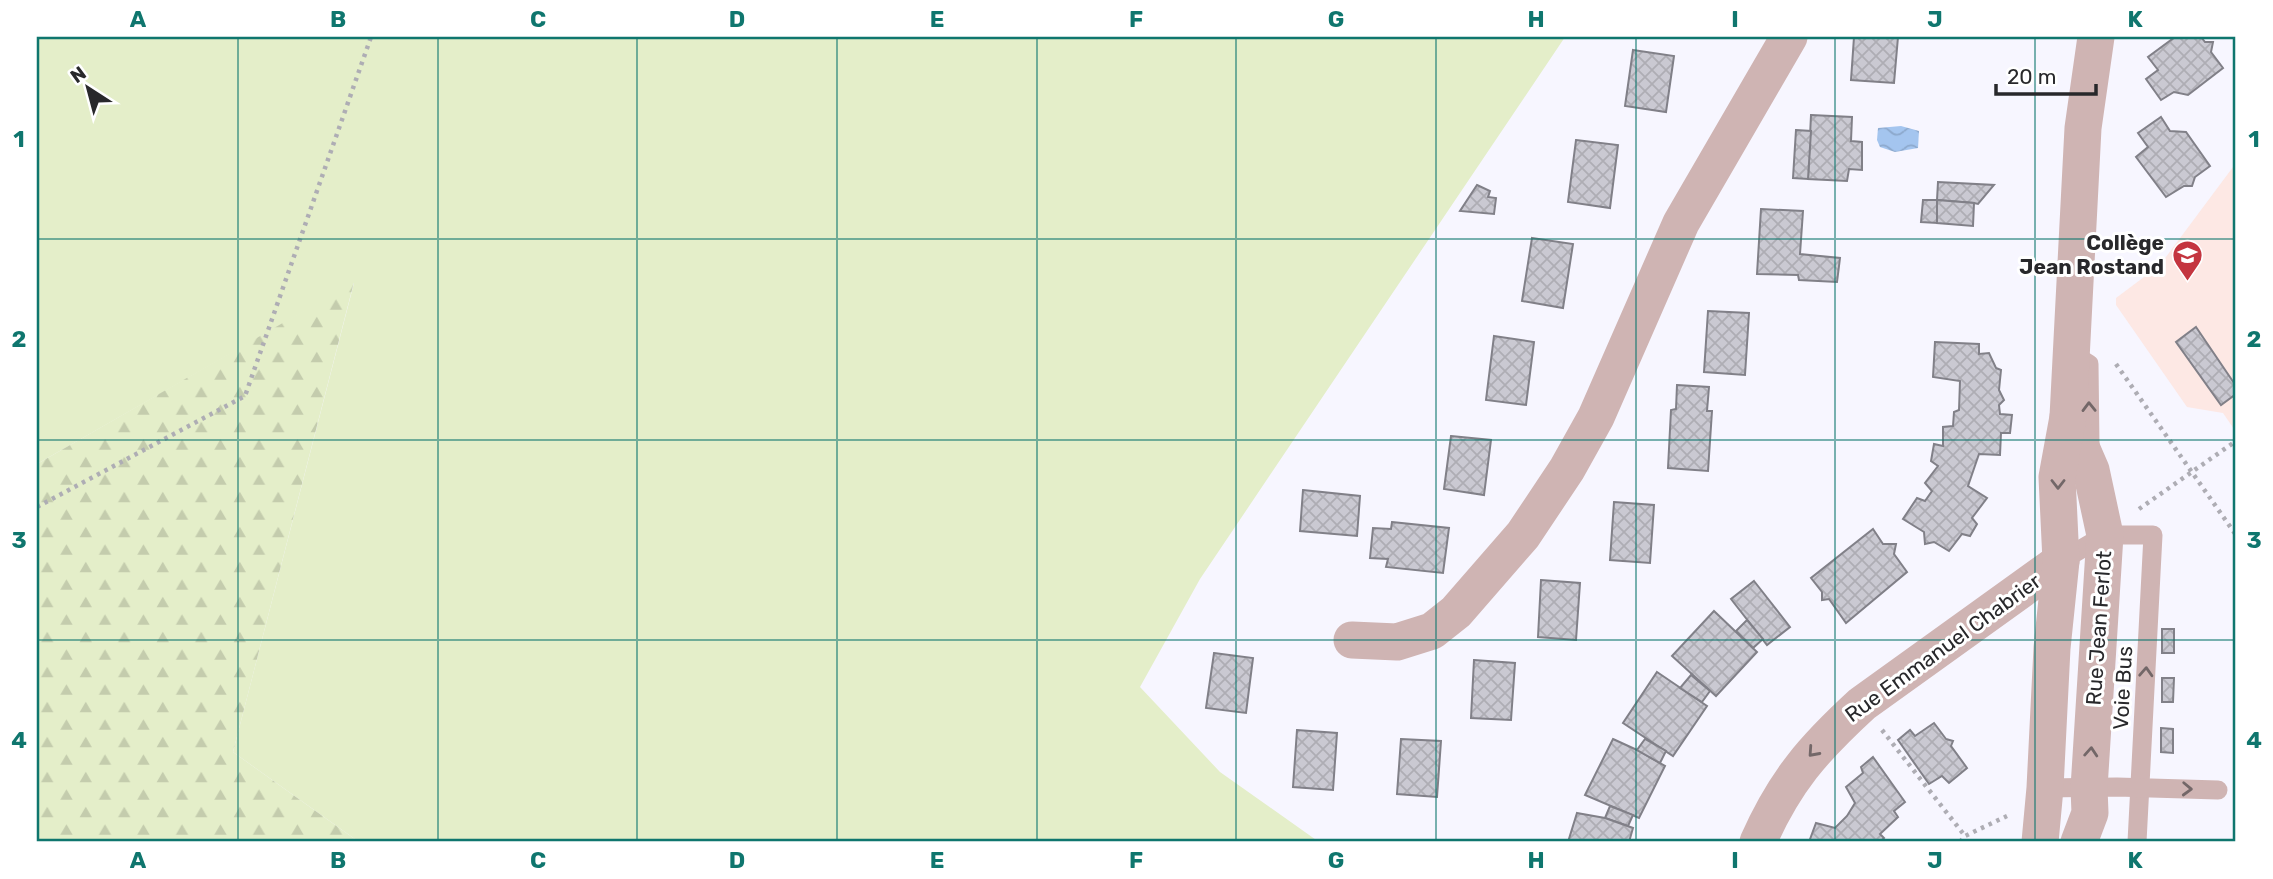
<svg xmlns="http://www.w3.org/2000/svg" width="2273" height="879" viewBox="0 0 2273 879" font-family="Rubik,sans-serif">
  <style>
    .education { fill: #fde8e4 }
    .grass { fill: #e4eec9 }
    .forest { fill: url(#forest-firs) }
    .water { fill: url(#water-waves) }
    .building { fill: url(#building-cross-hatch); stroke: #818088; stroke-width: 2 }
    .lines { fill: none; stroke-linecap: round; stroke-linejoin: round }
    .path { stroke: #aeadb4; stroke-width: 4.5; stroke-dasharray: 3.5 5; stroke-linecap: butt }
    .service { stroke: #cfb4b3; stroke-width: 19 }
    .minor { stroke: #cfb4b3; stroke-width: 37 }
    .oneway { stroke: #736768 }
    .grid { fill: none; stroke: #0f766e; stroke-width: 2; stroke-opacity: 0.55 }
    .labels { text-anchor: middle; stroke-width: 6; stroke-linejoin: round; paint-order: stroke }
    .poi-label { font-size: 21px; font-weight: bold; fill: #28282b; stroke: #fff; text-anchor: end }
    .street-label { font-size: 21px; fill: #28282b; stroke: #fff }
    .neatline { fill: none; stroke: #0f766e; stroke-width: 2.5 }
    .grid-label { font-size: 23px; text-anchor: middle; font-weight: bold; fill: #0f766e }
  </style>
  <defs>
    <pattern id="forest-firs" width="22" height="20" patternUnits="userSpaceOnUse" patternTransform="scale(1.75)"><rect width="22" height="20" fill="#e4eec9"/><path d="M5 1l3.5 6h-7zM16 11l3.5 6h-7z" fill="#c4ccad"/></pattern>
    <pattern id="water-waves" width="16" height="10" patternUnits="userSpaceOnUse" patternTransform="scale(1.75)"><rect width="16" height="10" fill="#a4c5ef"/><path d="M0 5q4-4 8 0t8 0" fill="none" stroke="#8da9cd"/></pattern>
    <pattern id="building-cross-hatch" width="8" height="8" patternUnits="userSpaceOnUse" patternTransform="scale(1.75)"><rect width="8" height="8" fill="#cac9d2"/><path d="M0 0l8 8M0 8l8-8" fill="none" stroke="#aeadb4"/></pattern>
  </defs>
  <rect width="100%" height="100%" fill="#f7f6ff"/>
  <path class="education" d="M2236,163V432L2223,413L2187,407L2116,305V298L2160,265Z"/>
  <path class="grass" d="M37,37H1565L1200,579L1140,687L1220,772L1319,842H359L233,752L354,283L37,464Z"/>
  <path class="forest" d="M354,282L233,752L359,842H37V464Z"/>
  <path class="water" d="M1901,126L1919,131L1918,148L1895,152L1880,147L1877,140L1878,128Z"/>
  <g class="building">
    <path d="M1854,37H1898L1894,83L1851,80Z"/>
    <path d="M2175,37H2201L2205,42H2213L2211,52L2223,68L2188,95L2174,92L2161,100L2146,79L2158,70L2148,57Z"/>
    <path d="M1633,50L1674,56L1666,112L1625,106Z"/>
    <path d="M1811,115L1852,117L1851,141L1862,142V170L1849,169L1847,181L1808,179Z"/>
    <path d="M2161,117L2170,131L2186,132L2210,166L2195,177L2192,186H2184L2166,197L2136,157L2148,147L2138,133Z"/>
    <path d="M1796,130L1811,131L1808,179L1793,178Z"/>
    <path d="M1576,140L1618,145L1610,208L1568,202Z"/>
    <path d="M1938,182L1994,185L1978,204L1974,203L1937,200Z"/>
    <path d="M1477,185L1490,191L1488,197L1496,198L1494,214L1460,211Z"/>
    <path d="M1923,200H1937V223L1921,222Z"/>
    <path d="M1937,200L1974,203L1973,226L1937,223Z"/>
    <path d="M1761,209L1803,211L1800,254L1840,258L1837,282L1799,280L1798,275L1757,274Z"/>
    <path d="M1532,238L1573,244L1563,308L1522,301Z"/>
    <path d="M1708,311L1749,313L1745,375L1704,372Z"/>
    <path d="M2196,327L2236,386V394L2221,405L2176,342Z"/>
    <path d="M1494,336L1534,342L1526,405L1486,400Z"/>
    <path d="M1935,342L1979,344V354L1989,353L1996,368L2001,370L1999,390L2004,400L1999,405L2000,414L2012,415L2010,433H2001L2000,455L1979,454L1968,486L1987,498L1972,518L1977,524L1970,536L1962,534L1949,551L1934,542L1925,544L1924,532L1903,519L1917,498L1925,501L1932,491L1925,483L1938,466L1931,461L1934,444L1943,446V427L1953,426L1954,412L1959,410L1960,381L1933,377Z"/>
    <path d="M1677,385L1709,387L1707,411H1712L1708,471L1668,468L1671,410L1676,409Z"/>
    <path d="M1451,436L1491,440L1484,495L1444,489Z"/>
    <path d="M1303,490L1360,496L1357,536L1300,531Z"/>
    <path d="M1614,502L1654,505L1650,563L1610,560Z"/>
    <path d="M1392,522L1449,528L1443,573L1386,567L1388,559L1370,558L1373,528L1391,529Z"/>
    <path d="M1873,529L1883,544H1896L1894,554L1907,572L1846,623L1829,599L1822,600V592L1811,578Z"/>
    <path d="M1541,580L1580,583L1576,640L1538,637Z"/>
    <path d="M1754,581L1790,627L1767,645L1731,599Z"/>
    <path d="M1714,611L1757,652L1716,696L1672,656Z"/>
    <path d="M1747,620L1763,639L1753,648L1736,631Z"/>
    <rect x="2162" y="629" width="12" height="24"/>
    <path d="M1214,653L1253,658L1246,713L1206,708Z"/>
    <path d="M1474,660L1515,663L1511,720L1471,718Z"/>
    <path d="M1657,672L1707,706L1673,756L1623,723Z"/>
    <path d="M1691,675L1710,691L1702,702L1680,688Z"/>
    <path d="M2162,678H2174L2173,702H2162Z"/>
    <path d="M1934,723L1946,739L1953,741L1951,746L1967,768L1949,783L1942,776L1929,784L1898,740L1910,730L1915,736Z"/>
    <path d="M2161,728L2173,729V753L2161,752Z"/>
    <path d="M1297,730L1337,733L1333,790L1293,787Z"/>
    <path d="M1401,739L1441,741L1437,797L1397,794Z"/>
    <path d="M1613,739L1637,750L1665,766L1639,818L1585,795Z"/>
    <path d="M1645,739L1666,751L1660,763L1637,750Z"/>
    <path d="M1873,757L1905,802L1894,811L1898,817L1880,834L1884,838L1880,842H1809L1816,823L1835,828L1847,816L1855,803L1846,787L1863,773L1861,767Z"/>
    <path d="M1610,806L1633,815L1628,826L1605,818Z"/>
    <path d="M1577,813L1605,818L1633,828L1629,842H1568Z"/>
  </g>
  <g class="lines">
    <g class="path">
      <path d="M2116,364L2236,535"/>
      <path d="M37,507L245,396L371,37"/>
      <path d="M2139,509L2236,441"/>
      <path d="M1882,730L1965,836"/>
      <path d="M1960,842L1965,836L2007,816"/>
    </g>
    <g class="service">
      <path d="M2073,354L2089,364L2090,445"/>
      <path d="M2061,561L2105,535H2153L2137,842"/>
      <path d="M2045,788L2117,787L2218,790"/>
    </g>
    <g class="minor">
      <path d="M2068,417L2091,470L2105,535L2089,788L2090,813L2079,842"/>
      <path d="M1352,640L1397,642L1432,631L1456,612L1523,535L1567,469L1596,417L1681,223L1789,37"/>
      <path d="M1758,842C1785,781 1813,749 1862,704L2061,561"/>
      <path d="M2040,842L2045,788L2052,648L2061,561L2057,477L2068,417L2083,128L2096,37"/>
    </g>
  </g>
  <defs><path id="oneway-chevron" d="M-2-3.5L2.5 0L-2 3.5" fill="none" stroke-width="1.6" stroke-linecap="round" stroke-linejoin="round" transform="scale(1.75)"/></defs>
  <g class="oneway">
    <use href="#oneway-chevron" transform="translate(2089 407) rotate(-91)"/>
    <use href="#oneway-chevron" transform="translate(2058 484) rotate(90)"/>
    <use href="#oneway-chevron" transform="translate(2146 672) rotate(-87)"/>
    <use href="#oneway-chevron" transform="translate(1813 752) rotate(132)"/>
    <use href="#oneway-chevron" transform="translate(2091 752) rotate(-86)"/>
    <use href="#oneway-chevron" transform="translate(2187 789) rotate(2)"/>
  </g>
  <path class="grid" d="M238,37V842M438,37V842M637,37V842M837,37V842M1037,37V842M1236,37V842M1436,37V842M1636,37V842M1835,37V842M2035,37V842M37,239H2236M37,440H2236M37,640H2236"/>
  <defs>
    <symbol id="school-pin" viewBox="-11 -11 22 30"><path d="M0 17L-7.5 6A9.5 9.5 0 1 1 7.5 6Z" fill="#c4353f" stroke="#fff"/><path d="M0-5L7-2L0 1L-7-2ZM-4 1L0 2.5L4 1V4Q0 6-4 4Z" fill="#fff"/></symbol>
  </defs>
  <g fill-rule="evenodd">
    <use href="#school-pin" x="2170" y="238" width="35" height="47"/>
  </g>
  <g class="labels">
    <g class="poi-label">
      <text x="2164" y="250">Collège<tspan x="2164" dy="24">Jean Rostand</tspan></text>
    </g>
    <g class="street-label">
      <text transform="translate(2099 628) rotate(-86)" y="7">Rue Jean Ferlot</text>
      <text transform="translate(1943 648) rotate(-36)" y="7">Rue Emmanuel Chabrier</text>
      <text transform="translate(2123 688) rotate(-87)" y="7">Voie Bus</text>
    </g>
  </g>
  <rect width="2273" height="879" fill="none" stroke="#ffffff" stroke-width="77"/>
  <g transform="translate(88 88) rotate(324)" stroke="#ffffff" stroke-width="5" paint-order="stroke">
  <path d="M0-5L12 26L0 18L-12 26Z" fill="#28282b"/>
  <text y="-10" font-size="19" font-weight="bold" text-anchor="middle" fill="#28282b">N</text>
  </g>
  <path d="M1996 84v10h100v-10" fill="none" stroke="#28282b" stroke-width="3.5"/>
  <text x="2007" y="84" font-size="21" fill="#28282b" stroke="#ffffff" stroke-width="5" paint-order="stroke">20 m</text>
  <rect x="38" y="38" width="2196" height="802" class="neatline"/>
  <g class="grid-label">
    <text x="138" y="27">A</text>
    <text x="338" y="27">B</text>
    <text x="538" y="27">C</text>
    <text x="737" y="27">D</text>
    <text x="937" y="27">E</text>
    <text x="1136" y="27">F</text>
    <text x="1336" y="27">G</text>
    <text x="1536" y="27">H</text>
    <text x="1735" y="27">I</text>
    <text x="1935" y="27">J</text>
    <text x="2135" y="27">K</text>
    <text x="19" y="147">1</text>
    <text x="2254" y="147">1</text>
    <text x="19" y="347">2</text>
    <text x="2254" y="347">2</text>
    <text x="19" y="548">3</text>
    <text x="2254" y="548">3</text>
    <text x="19" y="748">4</text>
    <text x="2254" y="748">4</text>
    <text x="138" y="868">A</text>
    <text x="338" y="868">B</text>
    <text x="538" y="868">C</text>
    <text x="737" y="868">D</text>
    <text x="937" y="868">E</text>
    <text x="1136" y="868">F</text>
    <text x="1336" y="868">G</text>
    <text x="1536" y="868">H</text>
    <text x="1735" y="868">I</text>
    <text x="1935" y="868">J</text>
    <text x="2135" y="868">K</text>
  </g>
</svg>
